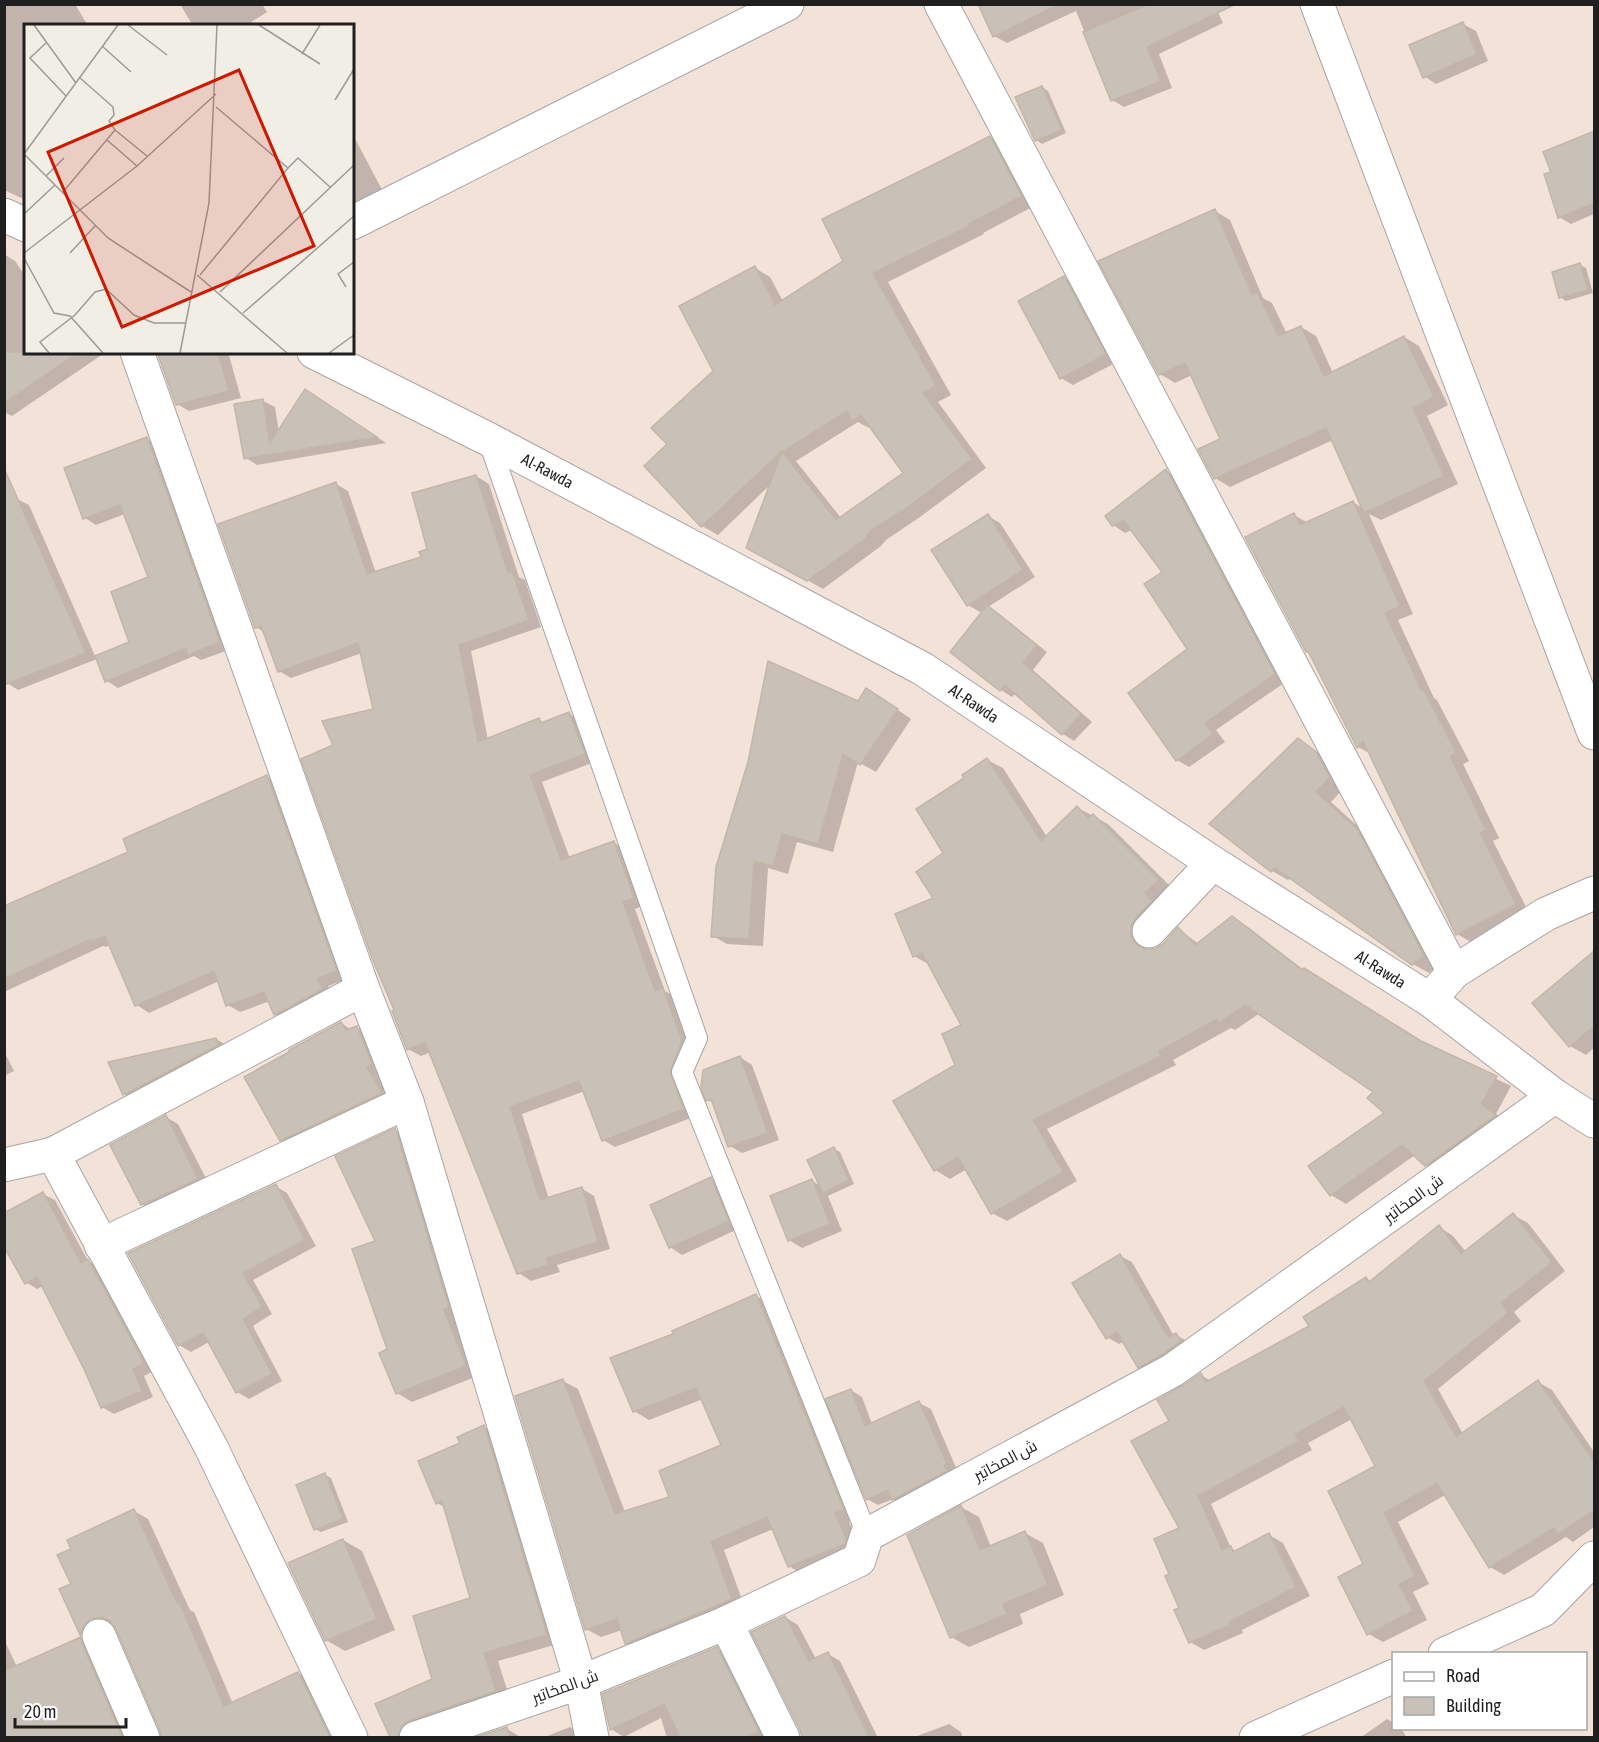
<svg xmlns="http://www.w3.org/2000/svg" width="1599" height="1742" viewBox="0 0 1599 1742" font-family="'Asap Condensed',Cairo,sans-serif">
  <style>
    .military { fill: #f3e2d7; fill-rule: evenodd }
    .shadow { fill: #0003; fill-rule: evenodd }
    .building { fill: #c9c1b7; stroke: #c3b6a6; stroke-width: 1.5; fill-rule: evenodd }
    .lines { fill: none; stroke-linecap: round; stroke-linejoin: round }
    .lane-casing { stroke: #a6a6a6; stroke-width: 22 }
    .street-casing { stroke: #a6a6a6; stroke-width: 35 }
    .lane { stroke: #fff; stroke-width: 20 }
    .street { stroke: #fff; stroke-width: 33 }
    .labels { text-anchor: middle; stroke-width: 6; stroke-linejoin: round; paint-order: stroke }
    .street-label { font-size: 16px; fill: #1f1f1f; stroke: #fff }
    .inset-road { fill: none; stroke: #9c9b96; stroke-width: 1.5 }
    .view { fill: #ce1900; fill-opacity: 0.15; stroke: #ce1900; stroke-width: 3 }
    .inset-edge { fill: none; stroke: #1f1f1f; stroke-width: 3 }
  </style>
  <rect width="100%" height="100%" fill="#f0eee5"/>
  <path class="military" d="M5,5H1594V1737H5ZM26,26H352V352H26ZM1394,1654H1586V1728H1394Z"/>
  <g class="shadow">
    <path d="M4,4H75L88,26H26V200L4,190Z"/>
    <path d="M180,4H262L267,12L251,22L253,26H193Z"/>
    <path d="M980,4H1214L1223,23L1159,54L1172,88L1124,107L1112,100L1076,11L1007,43L994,36Z"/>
    <path d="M1463,24L1476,31L1488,61L1436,84L1424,76Z"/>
    <path d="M1042,87L1048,91L1066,133L1042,144L1036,140Z"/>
    <path d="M352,133L388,201L352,222Z"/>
    <path d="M1594,133V214L1571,224L1559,217L1553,173L1545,153Z"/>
    <path d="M989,137L1005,146L1036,205L983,233L984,234L888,282L951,395L938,402L986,468L920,517L886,540L881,546L823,589L748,547L771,484L718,535L702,526L669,444L715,371L755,268L770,277L783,301L845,261ZM858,422L869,428L872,427L905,473L841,518L796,461Z"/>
    <path d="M1215,211L1230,220L1263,298L1272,303L1287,334L1301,327L1316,336L1333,373L1404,337L1419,346L1448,405L1427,416L1458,484L1381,520L1369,514L1413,614L1398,620L1434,698L1437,700L1469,761L1463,764L1499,838L1493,841L1529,913L1471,942L1457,934L1371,754L1358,747L1311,654L1307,651L1294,515L1308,523L1353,502L1364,509L1333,440L1230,487L1215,478L1222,439L1192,375L1175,383L1160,374Z"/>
    <path d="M4,254L15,261L26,277V352H106L12,416L4,412Z"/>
    <path d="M1580,265L1586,268L1593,293L1566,301L1560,297Z"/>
    <path d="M1064,278L1077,285L1117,362L1073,385L1061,378Z"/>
    <path d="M158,352H228L241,398L189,411L177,404Z"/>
    <path d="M317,397L386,443L257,465L246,458L263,401L275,407L279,433Z"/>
    <path d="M147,439L159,446L231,649L201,660L194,656L118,688L107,681L97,659L18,690L7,683L17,499L29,505L96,658L131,643L150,577L125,514L96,525L85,518Z"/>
    <path d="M1166,471L1179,478L1287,681L1216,730L1225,742L1189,767L1177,760L1189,649L1164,572L1132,530L1125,533L1113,525Z"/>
    <path d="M476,476L489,484L519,577L525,580L541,627L471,651L488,740L539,720L544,723L569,714L582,721L597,761L542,782L570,859L614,843L627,850L646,905L635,909L665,991L675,997L694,1049L682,1080L696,1116L615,1147L603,1140L585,1091L522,1114L549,1199L581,1188L594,1196L610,1249L557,1265L560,1272L531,1281L519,1273L431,1052L421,1056L408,1049L396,1010L334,746L375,710L362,653L291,678L279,671L264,632L256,627L336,484L348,491L376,573L423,558Z"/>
    <path d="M988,516L1000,523L1035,577L988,607L999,614L1047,652L1033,670L1092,722L1074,741L1063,734L1016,693L1012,697L1001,690L952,652L986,609L980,612L968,605Z"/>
    <path d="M882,699L911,719L876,772L858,762L833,852L797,842L788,874L768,868L763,946L727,944L713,936L749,763L859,703Z"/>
    <path d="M1298,739L1332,762L1345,787L1331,802L1374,841L1440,965L1429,973L1413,964L1291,878L1288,880L1272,871Z"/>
    <path d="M987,760L1003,768L1047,837L1078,808L1108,824L1173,889L1146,947L1149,951L1155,950L1164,945L1178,929L1199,944L1233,918L1248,927L1304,970L1424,1044L1511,1086L1496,1114L1510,1124L1441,1174L1426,1165L1415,1155L1346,1204L1331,1195L1386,1113L1375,1092L1260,1013L1235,1030L1231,1028L1173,1060L1176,1065L1047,1129L1077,1181L1007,1221L992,1213L967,1169L950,1179L935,1170L957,1065L963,1026L930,965L914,956L935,898L945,853L966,778Z"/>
    <path d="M267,777L280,784L349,978L328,986L334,996L288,1021L275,1014L270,1001L240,1012L228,1005L219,981L149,1013L137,1005L110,945L106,947L103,946L4,992V908L130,853Z"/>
    <path d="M1594,953V1048L1586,1055L1570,1046L1535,1003Z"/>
    <path d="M341,1023L352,1030L357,1027L370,1034L384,1071L378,1074L393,1100L294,1147L281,1140Z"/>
    <path d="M216,1039L228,1046L136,1101L125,1094L110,1063Z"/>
    <path d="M4,1051L14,1071L4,1076Z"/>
    <path d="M740,1057L752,1065L779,1140L742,1153L730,1146L715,1104L708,1100Z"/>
    <path d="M166,1117L178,1124L210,1186L155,1212L142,1204L112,1145Z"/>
    <path d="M395,1130L410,1139L480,1375L412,1402L397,1393L389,1350L377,1242Z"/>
    <path d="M834,1149L840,1152L854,1184L828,1196L842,1231L802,1248L789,1240L812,1181L821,1186Z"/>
    <path d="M711,1179L723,1186L740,1228L682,1255L670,1247Z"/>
    <path d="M275,1186L287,1193L316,1246L253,1280L272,1314L253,1326L282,1381L249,1399L237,1392L209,1342L191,1352L179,1345Z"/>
    <path d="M43,1194L55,1200L88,1261L100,1267L155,1370L144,1376L153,1397L114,1414L102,1407L85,1369L43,1286L37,1289L26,1282Z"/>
    <path d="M1513,1215L1528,1223L1565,1271L1514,1312L1521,1321L1438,1389L1463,1434L1538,1382L1552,1390L1594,1452V1527L1573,1542L1566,1537L1504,1575L1490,1567L1445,1495L1398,1522L1429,1584L1413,1592L1427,1620L1383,1642L1369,1634L1365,1565L1377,1467L1352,1419L1308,1443L1312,1450L1211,1504L1231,1548L1237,1552L1269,1535L1283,1543L1310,1596L1242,1630L1243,1633L1204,1650L1190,1642L1171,1575L1181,1529L1171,1421L1201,1375L1211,1381L1311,1327L1366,1279L1371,1282L1439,1227L1453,1236L1466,1252Z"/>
    <path d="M1120,1256L1132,1262L1174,1336L1176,1335L1187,1341L1150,1373L1139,1367L1124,1341L1119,1344L1107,1337Z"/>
    <path d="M756,1296L771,1304L857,1518L849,1522L860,1548L803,1575L789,1566L773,1529L724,1550L745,1608L641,1651L626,1643L622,1630L601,1637L586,1629L563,1381L578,1389L625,1512L671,1498L723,1446L703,1399L649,1420L634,1411L612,1359L675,1335Z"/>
    <path d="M851,1390L862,1397L872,1424L919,1403L931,1409L957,1470L905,1506L893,1499L878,1505L867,1499Z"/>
    <path d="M484,1427L499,1435L561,1643L498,1661L510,1699L415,1738H391L377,1705L434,1680L472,1599L446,1508L437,1503L462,1444Z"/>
    <path d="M325,1475L331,1478L348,1522L321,1532L315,1529Z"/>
    <path d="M961,1507L979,1517L991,1547L1025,1533L1043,1543L1064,1595L1020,1614L1023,1624L969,1647L951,1637Z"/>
    <path d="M134,1511L148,1519L190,1610L194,1612L233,1704L298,1673L313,1682L340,1738H163L162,1730L116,1625L107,1626L133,1738H4V1639L17,1667L83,1638L61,1590L73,1585L72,1549ZM97,1613L99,1615L84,1626V1623Z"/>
    <path d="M343,1540L362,1551L395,1630L345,1651L326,1640Z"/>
    <path d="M785,1617L798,1625L816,1659L828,1654L840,1661L878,1738H803Z"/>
    <path d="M717,1649L730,1656L770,1738H667L661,1718L624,1737L611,1729Z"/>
    <path d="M1387,1719L1394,1723V1728H1401L1407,1738H1360Z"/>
    <path d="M949,1724L961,1732L963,1738H912Z"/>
    <path d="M570,1727L585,1738H542Z"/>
    <path d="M507,1729L522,1738H480Z"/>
  </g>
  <g class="building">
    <path d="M978,4H1060L993,37Z"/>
    <path d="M1149,4H1236L1147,47L1161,81L1111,101L1083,32Z"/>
    <path d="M1463,22L1477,54L1423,78L1409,45Z"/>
    <path d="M1042,86L1062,130L1035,141L1015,97Z"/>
    <path d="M1594,131V203L1558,218L1544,174L1551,172L1543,152Z"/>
    <path d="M990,136L1022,196L968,224L969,226L873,273L936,386L923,393L972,459L905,509L870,531L866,538L807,581L746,548L782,451L701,527L644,466L667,444L651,428L713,371L679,306L755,266L775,305L843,261L822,219L945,159ZM847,411L852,421L861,415L903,473L836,520L782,452Z"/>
    <path d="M1215,209L1252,295L1257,292L1278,336L1301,326L1324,376L1404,336L1434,397L1413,408L1444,476L1364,513L1326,428L1214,479L1198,449L1220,439L1185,363L1159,375L1098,261Z"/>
    <path d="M1580,263L1588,290L1559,298L1552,272Z"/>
    <path d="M1064,276L1106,354L1060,379L1018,301Z"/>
    <path d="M4,352H79L4,403Z"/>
    <path d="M157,352H218L229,391L176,405Z"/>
    <path d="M305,389L377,437L244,459L234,404L263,399L270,443Z"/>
    <path d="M147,437L220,642L188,655L186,648L105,682L95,656L129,642L111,592L148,577L120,505L83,519L64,468Z"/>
    <path d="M4,468L86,653L4,685Z"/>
    <path d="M1166,469L1275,674L1205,723L1213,734L1176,761L1128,693L1187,649L1144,584L1162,572L1124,521L1112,526L1105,516Z"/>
    <path d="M476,475L508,573L512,571L529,620L459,645L478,742L539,718L541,723L569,712L585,754L530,775L561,860L614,841L634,898L623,902L655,991L663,988L682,1041L670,1072L684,1109L602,1141L579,1081L510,1107L540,1200L582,1187L598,1242L546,1258L548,1265L517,1274L425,1042L407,1050L392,1011L394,1010L372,958L301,759L333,745L322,721L373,709L358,643L278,672L261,626L255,628L218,524L336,482L367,574L421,557L419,552L427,549L412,493Z"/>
    <path d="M1353,501L1400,606L1385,613L1422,691L1424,690L1456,753L1450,756L1486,830L1480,833L1516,905L1456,935L1363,741L1357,748L1308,651L1306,652L1245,537L1294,513L1300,525Z"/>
    <path d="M988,514L1023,570L967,606L931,550Z"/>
    <path d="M987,605L1037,645L1023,663L1081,714L1062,735L1005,685L1000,691L950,652Z"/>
    <path d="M768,661L858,701L866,688L898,709L860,765L843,754L818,844L782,834L773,866L754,861L749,939L711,937L716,867L748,762Z"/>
    <path d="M1298,738L1315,751L1330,777L1316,792L1358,830L1424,956L1412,965L1275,868L1271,872L1209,824Z"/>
    <path d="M987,758L1041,841L1077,806L1088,818L1093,814L1159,880L1145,893L1152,901L1135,918L1131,926V937L1137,945L1145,949H1155L1163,944L1178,927L1195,945L1232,916L1302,970L1304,968L1421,1041L1497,1076L1481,1104L1496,1115L1425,1166L1402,1145L1330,1196L1308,1166L1384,1113L1367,1098L1373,1092L1245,1005L1219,1023L1217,1019L1159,1051L1161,1056L1033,1120L1063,1172L991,1214L958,1157L934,1171L893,1101L955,1065L942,1034L961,1025L922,953L913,957L895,914L933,898L916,872L943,853L916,809L964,778L962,775Z"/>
    <path d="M267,775L337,971L317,979L323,989L274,1015L264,992L226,1006L214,971L135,1006L105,936L92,941L91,939L4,979V906L128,852L123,839Z"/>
    <path d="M1594,951V1026L1569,1047L1532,1003Z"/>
    <path d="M341,1022L346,1030L357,1026L372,1064L367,1067L382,1093L280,1141L244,1077L289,1052V1050Z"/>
    <path d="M216,1038L219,1045L123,1095L108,1062Z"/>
    <path d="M740,1056L768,1133L728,1147L711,1099L706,1101L701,1088L703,1070Z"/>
    <path d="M166,1115L198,1179L141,1205L110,1145Z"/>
    <path d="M395,1128L449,1308L444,1310L466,1366L396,1394L379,1353L387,1349L352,1249L375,1241L335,1156Z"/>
    <path d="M834,1147L849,1180L823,1193L807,1160Z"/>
    <path d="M711,1177L729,1221L669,1248L650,1205Z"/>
    <path d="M812,1179L830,1224L788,1241L770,1196Z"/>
    <path d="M276,1184L305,1240L243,1273L262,1307L243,1319L272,1374L236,1393L203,1333L178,1346L128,1253Z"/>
    <path d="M43,1192L81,1263L88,1259L144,1363L133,1369L142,1391L101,1408L84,1369L37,1277L25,1284L4,1247V1213Z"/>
    <path d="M1513,1213L1552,1262L1501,1303L1508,1313L1424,1381L1456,1437L1538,1380L1594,1462V1510L1558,1534L1554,1528L1489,1568L1437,1483L1384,1513L1415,1576L1399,1584L1413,1611L1367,1635L1338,1577L1363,1564L1328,1491L1375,1466L1344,1407L1295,1434L1299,1441L1198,1496L1222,1550L1231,1546L1233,1552L1269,1533L1296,1587L1229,1622L1230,1625L1189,1643L1174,1610L1179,1608L1165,1576L1169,1574L1154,1539L1179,1528L1131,1441L1169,1421L1157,1400L1182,1386L1201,1373L1206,1382L1309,1326L1303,1317L1366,1277L1369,1282L1439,1225L1461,1254Z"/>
    <path d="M1120,1254L1168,1337L1176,1333L1181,1341L1163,1354L1138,1368L1117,1332L1106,1339L1072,1283Z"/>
    <path d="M756,1294L844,1510L835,1513L846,1539L845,1544L788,1567L767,1517L711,1542L732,1599L625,1644L617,1619L585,1630L515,1396L563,1379L615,1514L669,1497L659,1471L721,1445L696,1388L633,1412L610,1358L673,1334L672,1331Z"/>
    <path d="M851,1389L865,1426L919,1401L947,1464L944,1465L947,1471L892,1500L888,1490L866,1500L825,1399Z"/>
    <path d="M484,1425L547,1635L484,1653L496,1691L410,1720L402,1726L398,1737H390L375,1704L432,1679L413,1616L470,1598L442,1501L436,1504L418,1461L460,1443L457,1437Z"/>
    <path d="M325,1473L343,1519L314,1530L296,1485Z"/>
    <path d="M961,1505L980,1550L1025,1531L1048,1585L1003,1604L1007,1614L950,1638L907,1535Z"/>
    <path d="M134,1509L177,1603L179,1602L224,1706L298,1672L330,1737H161L160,1731L116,1629L110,1621L101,1617L91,1619L84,1625L80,1634L82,1643L122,1737H4V1671L81,1637L59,1589L71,1584L57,1555L71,1549L67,1540Z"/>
    <path d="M343,1539L377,1619L325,1641L288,1563Z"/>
    <path d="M785,1616L809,1661L828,1652L869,1737H802L800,1730L751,1632Z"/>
    <path d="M717,1647L759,1732L747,1737H680L664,1704L610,1730L602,1694Z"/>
    <path d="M507,1727L510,1737H476Z"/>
  </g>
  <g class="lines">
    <defs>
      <path id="lane" d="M488,439L697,1038L682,1072L867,1535"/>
      <g id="street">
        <path d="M941,4L1454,972"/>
        <path d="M1317,4L1594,733"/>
        <path d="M4,215L26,225"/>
        <path d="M352,223L787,4"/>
        <path d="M137,352L363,989L407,1102L581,1682L592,1738"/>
        <path id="s1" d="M314,352L488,439L923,669L1213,863L1430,1000L1555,1096L1594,1121"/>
        <path d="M1149,931L1213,863"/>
        <path d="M1439,989L1454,972L1546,914L1594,893"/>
        <path d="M53,1154L363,989"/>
        <path d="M4,1165L53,1154L211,1447L351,1738"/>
        <path d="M101,1245L407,1102"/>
        <path d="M726,1623L783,1738"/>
        <path d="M99,1636L143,1738"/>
        <path d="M1445,1654L1543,1610L1594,1558"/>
        <path d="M416,1738L581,1682L726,1623L859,1560L867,1535L1173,1370L1555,1096"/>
        <path d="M1256,1738L1394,1676"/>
      </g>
    </defs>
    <use href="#lane" class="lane-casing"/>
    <use href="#street" class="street-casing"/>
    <use href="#lane" class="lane"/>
    <use href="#street" class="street"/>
  </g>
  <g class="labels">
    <g class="street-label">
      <text dy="6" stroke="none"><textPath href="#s1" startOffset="262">Al-Rawda</textPath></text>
      <text dy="6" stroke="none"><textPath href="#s1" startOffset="748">Al-Rawda</textPath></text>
      <text dy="6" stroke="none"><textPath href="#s1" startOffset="1234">Al-Rawda</textPath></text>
      <text transform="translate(1413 1198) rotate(-36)" y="6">ش المخاتير</text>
      <text transform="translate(1005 1460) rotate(-28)" y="6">ش المخاتير</text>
      <text transform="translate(565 1686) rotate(-20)" y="6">ش المخاتير</text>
    </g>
  </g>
  <g transform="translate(24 24)">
    <rect width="330" height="330" fill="#f0eee5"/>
    <path class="inset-road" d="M10,1L52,59M104,1L143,31M235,1L296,40M22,19L6,34L42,72M78,22L107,48M278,30L296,1M311,76L330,45M192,83L264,144L274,134L306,163M91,106L123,132M83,116L113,142M0,130L84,214L167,268M0,130L94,1M22,152L40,134M39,168L91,106L85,97L90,91L89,83L55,53M0,190L31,161M0,229L113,142L192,70M46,229L71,202M0,234L30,289L46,292L79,329M173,251L263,329M176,251L264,144M322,263L314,250L330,238M196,268L330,141M219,289L330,192M25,329L16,318L51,291L71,268L82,265L110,291L130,299H162M156,329L185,179L193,1M305,329L330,311"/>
    <path class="view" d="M215,46L290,222L98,303L24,128Z"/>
    <rect width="330" height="330" class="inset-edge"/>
  </g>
  <rect width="1599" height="1742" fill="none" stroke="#1f1f1f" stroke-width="12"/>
  <rect x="1392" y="1652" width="195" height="78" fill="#ffffff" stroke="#a5a5a5" stroke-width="1.5"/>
  <rect x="1404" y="1672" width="30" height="9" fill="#ffffff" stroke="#a5a5a5" stroke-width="1.5"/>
  <text x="1446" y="1682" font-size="18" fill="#1f1f1f">Road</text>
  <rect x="1404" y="1697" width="30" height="18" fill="#c9c1b7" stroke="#a5a5a5" stroke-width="1.5"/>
  <text x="1446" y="1712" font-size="18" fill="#1f1f1f">Building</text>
  <path d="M15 1718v9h111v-9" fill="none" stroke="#1f1f1f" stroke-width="3"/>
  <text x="24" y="1718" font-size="18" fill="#1f1f1f" stroke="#ffffff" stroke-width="4.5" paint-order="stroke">20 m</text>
</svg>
